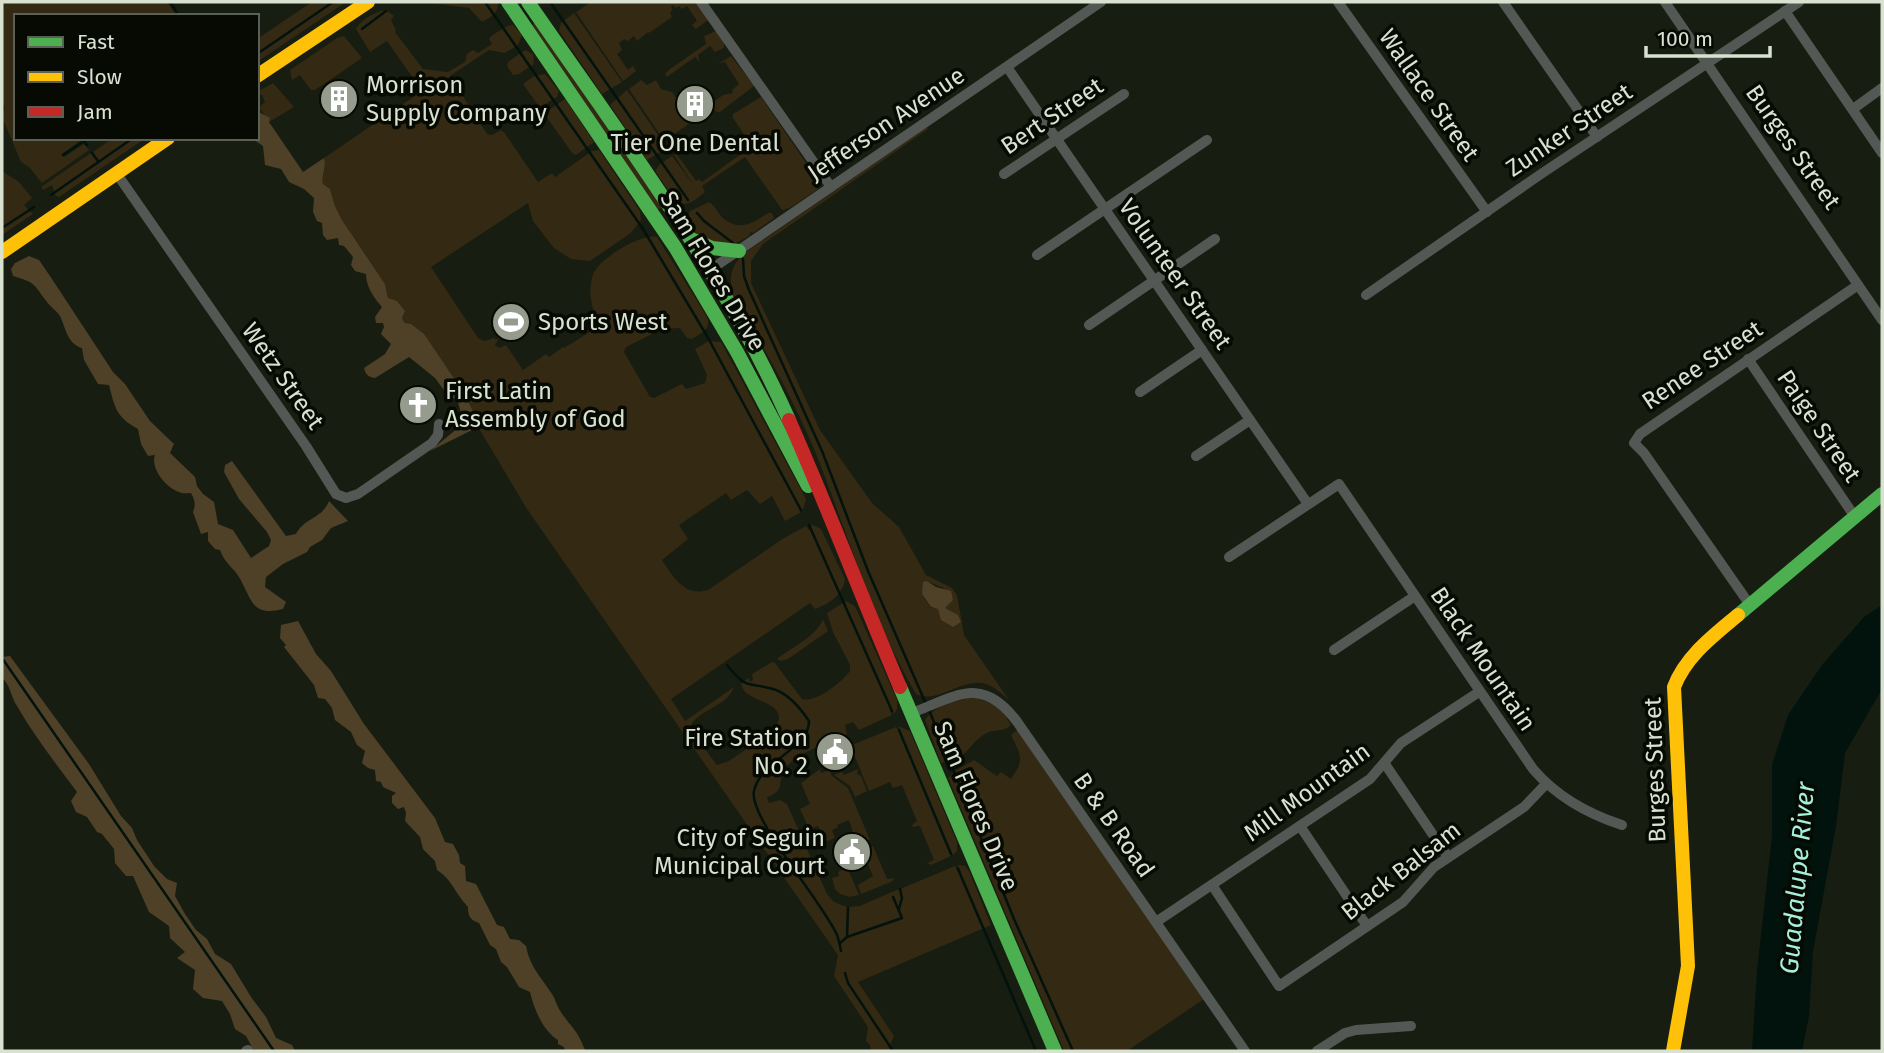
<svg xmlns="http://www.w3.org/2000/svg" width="1884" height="1053" viewBox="0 0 1884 1053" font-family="'Fira Sans',sans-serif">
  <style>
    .green { fill: #342913; fill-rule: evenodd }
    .forest { fill: #4e4127 }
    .water { fill: #02120d }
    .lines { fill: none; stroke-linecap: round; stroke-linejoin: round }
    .stream { stroke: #02120d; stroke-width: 2.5 }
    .street { stroke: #535854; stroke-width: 10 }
    .fast { stroke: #4caf50; stroke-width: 14 }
    .slow { stroke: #ffc107; stroke-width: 14 }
    .jam { stroke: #c62828; stroke-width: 14 }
    .labels { text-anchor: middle; stroke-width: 7; stroke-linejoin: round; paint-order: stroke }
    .poi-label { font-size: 24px; fill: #d9e1d1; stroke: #060a03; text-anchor: start }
    .street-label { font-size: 24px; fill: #d9e1d1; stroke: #060a03 }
    .water-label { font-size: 26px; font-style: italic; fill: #a5efdd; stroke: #060a03 }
  </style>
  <rect width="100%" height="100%" fill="#171d10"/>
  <g class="green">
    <path d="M2,2H167L177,16H16V138H84L62,154L64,157L84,144L89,150L42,183L29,167L21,162L2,117L5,107L2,103Z"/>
    <path d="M312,2H346L257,62V39Z"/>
    <path d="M424,2H498C499,13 491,17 482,22L469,8Z"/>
    <path d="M591,2H696L708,20L696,29L692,25L697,21L687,6L682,9L679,6L676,8L673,5L671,7L673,10L670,12L672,17L649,33L648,32L637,41L634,36L628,41L624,39L619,43L622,50L617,54L628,70L633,66L636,71L623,81L576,12Z"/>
    <path d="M386,10L394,16L391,20L396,30L395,32L423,69L448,72L465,62L467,54L473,50L478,53L492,44L489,39L491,36L507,26L513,25L522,35L518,45L505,53L489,50L450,76L487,134L492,135L501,130L504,132L538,182L552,173L555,177L592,151L599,150L640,211L641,220L631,233L590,261L571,259L554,248L533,221L528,203L431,267L478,338L484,341L494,338L496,340L500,337L495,345L499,348L506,345L523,370L546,354L549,357L563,347L564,348L598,327C595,313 588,298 591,284C591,279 593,273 596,269C605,256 642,233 657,237L706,315C713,328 702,333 692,339L687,338L680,328L662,329L626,347L624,352L650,397L654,398L682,384L686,389L705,383L707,375L695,349L709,341L721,342L806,499L803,510L799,507L800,513L785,521L772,496L760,504L747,490L731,500L726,493L679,525L688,539L662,560C674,578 685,597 708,590L784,538L806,526L809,530L812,529L811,524L821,529L845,579C843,595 829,604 815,609L810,603L671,699L685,721L734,687C727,707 701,708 691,725L693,733L717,765L729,761L766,736L781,738L775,730C776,726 778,723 779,719C780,700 744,702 741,684L748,678L750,682L753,680L752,674L772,662L775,663L802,699C816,703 842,682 850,671V665L833,632L827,613L846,601L855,606L897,700V709L894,714L891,707L889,708L892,715L859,730L853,722L845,725L847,734L843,736L841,734L819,741L820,746C808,751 795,757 786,767C775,781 788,790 767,797L769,803L780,800L787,804L827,894L834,902L847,907L849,918V907L860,906L899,889L901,893L900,889L955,866L959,874L961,872L958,865L965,866L969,871L991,925L858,982L894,1036L890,1045L891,1051H871L870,1045L866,1041L868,1027L834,976L838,955L527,509L478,427C476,407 447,366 433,351C423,340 410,330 402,318L405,311L388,298L385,284L342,220L335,206L330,189L323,184C321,175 327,167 324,158L422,91L387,41L370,52L356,29C360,20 376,11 386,10Z"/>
    <path d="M574,13L622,82L602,94L559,31L561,23Z"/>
    <path d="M535,23L663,207L657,210L531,26Z"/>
    <path d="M716,31L724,43V48L715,52L710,46L698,55L700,62L695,57L667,77L665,74L670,69L706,44L704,36Z"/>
    <path d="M344,36L362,58L315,90H311L300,75L292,80L290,70L337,38Z"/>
    <path d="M525,50L533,54L534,64L519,74L513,75L507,66L508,62Z"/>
    <path d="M731,56L754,86L720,112H717L712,108L664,141L662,137L663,135L661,136L629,89L641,80L647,85L656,80L661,89L672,92L684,109L687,108L693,116L723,95L733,93L732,90L739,84L725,62L718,64Z"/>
    <path d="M545,74L559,91L557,97L532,112L530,111L538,105L523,84L534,76Z"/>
    <path d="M273,83L294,107L269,122L259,107L265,102L262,95L257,94V92Z"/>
    <path d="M627,90L667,148L647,160L610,105Z"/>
    <path d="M761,97L817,179L819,185L818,189L790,208L782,210L745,157L702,186L705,192C696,199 689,207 677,203L655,171L660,164L672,156L695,187L674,155L676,153L696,181L699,179L702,182L748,149L747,139L733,118V114Z"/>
    <path d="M565,99L594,142L576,155L573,154L545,115L546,112Z"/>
    <path d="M927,127L928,129L763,244L751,261V283L820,430L872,503L899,527L926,575L952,588L957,595L964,635L1009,700C1002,694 995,687 986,684C962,677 938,705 916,694C871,618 847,530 814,449C792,396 763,346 734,298C728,281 730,267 743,254ZM927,581L945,589L944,609L953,627L945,622L939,608H931L922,594Z"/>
    <path d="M113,138H146L59,197L55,195L52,185L43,190L41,187L91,153L94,155L93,152Z"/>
    <path d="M2,171L19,182L32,198L24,205L33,214L2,235Z"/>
    <path d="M709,202C716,206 718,214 724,219C740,232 755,222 768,213H772L774,218L753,233L750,232V235C724,254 704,248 687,221L690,211Z"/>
    <path d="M823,619L828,631L788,659L781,661L777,659C793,646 815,638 823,619Z"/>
    <path d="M976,698L999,706L1011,725C1004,732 998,729 989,732C968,741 970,760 941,763L925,720C935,705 959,699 976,698Z"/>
    <path d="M898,726L910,731L957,842V851L953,855L950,849L951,856L931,865L927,863L934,860L920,826L912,827L913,824L917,821L902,785L893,788L890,782L869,791L853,752L847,754L846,751L848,750L847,747L896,727L901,734Z"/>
    <path d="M1018,729L1204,999L1127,1051H1064L948,778L955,771L974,760L997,776L1001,772L1011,779C1025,759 1021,756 1011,735Z"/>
    <path d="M820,769L821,773L829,770L832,776L848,788L870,840L860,845L858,841L856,842L849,820L837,825L838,827L832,830L835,838L825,842L818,826L809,829L800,809L810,804L801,783Z"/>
    <path d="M858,769L857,774L861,776L867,791L855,797L850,786L834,775L842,772L844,775Z"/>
    <path d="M873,846L887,879L895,878L891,882L861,894L858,885L873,876L866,860H864L862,856L864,855L863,851Z"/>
    <path d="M847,867L859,895L850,897L840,894L835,889L832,878L839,876L838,872Z"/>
  </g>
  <g class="forest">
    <path d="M257,111L270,118L269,122L303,172L324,158C327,167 321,174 323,184L330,189L335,206L342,220L385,284L388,298L397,301L405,311L402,318L405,323L411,324L424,334L464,393L474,413L478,427L430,451L464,423L457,399L449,397L435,378L409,357L375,378C368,377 366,375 364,368L385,354L391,344L381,334L384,327L383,323H376L375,317L382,307C374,298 366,287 366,274L355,271L351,265L353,257L344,246L339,245L338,238L327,240L323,235L322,223L317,221L313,212L314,198L304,189L289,182L281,169L265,165L263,146L251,138H257Z"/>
    <path d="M29,256L39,260L52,279L113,372L125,384L150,421L174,444L170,453L195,477L197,486L203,494L214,502L218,524L233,530L251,558L269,546L271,540L267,532L239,499L224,472L225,465L232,461L286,536L296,534C305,517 322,519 329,501L348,521L331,528L322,540L310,547L307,552L283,564L266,577L265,587L286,602L283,609C251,617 252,599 239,577C233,567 225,564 220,550L215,549L208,541V532L201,534L193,512C196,504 195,501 191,493C187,493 182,494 179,492C166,488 150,468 155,455L148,456L141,444L138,429C116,417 115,408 109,385L98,384L84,360L82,348C68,344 66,330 61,318C58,311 51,308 47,302C33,284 37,283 13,276L11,269L15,263Z"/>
    <path d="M927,581L936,587L951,591L953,600L945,608L958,615L961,622L953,627L941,620L938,609L931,607L922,594L923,582Z"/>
    <path d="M298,621L316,654L331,671L364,724L435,818L445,842L453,844L459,855L460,863L465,866L466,881L476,884L497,925L504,927L510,939L519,940L526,946C530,967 541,977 552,994C555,998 556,1004 559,1009C570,1027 577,1028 585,1050L591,1051H565L564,1047L558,1044V1040C543,1031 534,1009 530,992L519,987L507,967L501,962L496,949L490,945L479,923C470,920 468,916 468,907C456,895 451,878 437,870L435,861L423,849L420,837L405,821L406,813L404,807L398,809L392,803V796L396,793L383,787L381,782L376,781L375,770L368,768L362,763L365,751L357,745L351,732L335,720L332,708L325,699L318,698L314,685L284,647L286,645L280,638L281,625Z"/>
    <path d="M10,656L89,764L121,816L132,828L137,840L154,866L167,879L177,883L175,896L185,914L196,930L207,939L215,954L231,964L251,997L266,1017L276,1038L292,1045L295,1051H254L246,1036L235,1029L230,1014L222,1001L203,998L193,989L195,970L177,958L185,952L170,938L169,926L149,912L133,876H126L115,863L114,849L102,834L97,832L87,817L76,812L71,801L77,792C56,764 35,737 17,706C11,697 10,684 2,678V657Z"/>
  </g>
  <path class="water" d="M1882,605V689L1845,753L1836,826L1813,951L1809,1016L1802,1051H1752L1757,971L1772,836V765L1788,715L1822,665L1864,617Z"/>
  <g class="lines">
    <g class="stream">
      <path d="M170,2L179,16"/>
      <path d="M485,2L643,229L707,336L801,510"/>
      <path d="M550,2L688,200"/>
      <path d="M362,29L386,11"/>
      <path d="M257,54L333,2"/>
      <path d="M87,145L84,141L88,138"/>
      <path d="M92,153L98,161"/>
      <path d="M63,155L84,141"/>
      <path d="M51,195L133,138"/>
      <path d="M697,213L704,221L733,243"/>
      <path d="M2,228L34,207"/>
      <path d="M743,259L744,276L749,290L822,451L868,571L926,704"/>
      <path d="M809,525L892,711"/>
      <path d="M2,658L274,1051"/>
      <path d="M727,665C748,692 749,681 776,690C789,695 801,709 809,721C810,748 760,761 754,791C748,817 824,904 837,935C839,940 840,946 841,951"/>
      <path d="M929,710L1014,919L1073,1051"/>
      <path d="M899,730L951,854"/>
      <path d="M958,869L1036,1051"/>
      <path d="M899,909L902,898L900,889"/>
      <path d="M847,937L902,918L893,897"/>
      <path d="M840,943L847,937L848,908"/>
      <path d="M845,973L848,983L893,1051"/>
    </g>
    <g class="street">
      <path d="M701,2L831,187"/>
      <path d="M1338,2L1487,212"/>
      <path d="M1503,2L1597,137"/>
      <path d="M1665,2L1882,320"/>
      <path d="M1785,11L1882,153"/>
      <path d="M1007,67L1308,504"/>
      <path d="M1853,109L1882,88"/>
      <path d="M117,174L306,446L336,494L346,498L358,494L432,443L438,435L439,424"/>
      <path d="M1004,174L1124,94"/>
      <path d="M1037,255L1207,140"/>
      <path d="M707,272L1101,2"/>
      <path d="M1366,295L1541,174L1799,2"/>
      <path d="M1089,325L1215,239"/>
      <path d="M1748,359L1855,517"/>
      <path d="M1140,392L1202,350"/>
      <path d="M1196,456L1250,420"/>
      <path d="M1229,557L1339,484L1533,769C1557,797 1588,814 1622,825"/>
      <path d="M1750,605L1644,453L1634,443L1640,434L1858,285"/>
      <path d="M1334,650L1415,596"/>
      <path d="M912,713C958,695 983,675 1018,723L1245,1051"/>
      <path d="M1385,764L1448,857"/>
      <path d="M1300,826L1367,926"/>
      <path d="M1212,885L1279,986L1403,902L1434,867L1524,807L1546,784"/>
      <path d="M1156,922L1370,779L1401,743L1479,692"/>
      <path d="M246,1051L248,1050"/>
      <path d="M1317,1051L1345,1033L1356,1030L1411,1026"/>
    </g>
    <g class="fast">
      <path d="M508,2L675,247L737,352L808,486"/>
      <path d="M528,2C621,137 722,269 789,420"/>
      <path d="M691,239L712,248L739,251"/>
      <path d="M1738,615L1882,494"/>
      <path d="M900,687L1055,1051"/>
    </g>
    <g class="slow">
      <path d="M257,76L368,2"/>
      <path d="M2,252L168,138"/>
      <path d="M1673,1051L1688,966L1674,687C1686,656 1713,636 1738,615"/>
    </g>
    <path class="jam" d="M789,420C828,508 862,598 900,687"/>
  </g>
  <defs>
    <symbol id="building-disc" viewBox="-11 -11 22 22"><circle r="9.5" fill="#959c8d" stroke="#060a03"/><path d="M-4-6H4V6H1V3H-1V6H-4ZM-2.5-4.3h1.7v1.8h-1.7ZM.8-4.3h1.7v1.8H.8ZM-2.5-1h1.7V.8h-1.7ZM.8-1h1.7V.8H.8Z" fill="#fff"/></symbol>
    <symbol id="stadium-disc" viewBox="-11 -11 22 22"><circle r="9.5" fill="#959c8d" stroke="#060a03"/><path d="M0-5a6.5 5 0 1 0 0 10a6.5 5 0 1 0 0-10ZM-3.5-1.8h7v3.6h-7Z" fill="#fff"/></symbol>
    <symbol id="church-disc" viewBox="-11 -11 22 22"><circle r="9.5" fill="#959c8d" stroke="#060a03"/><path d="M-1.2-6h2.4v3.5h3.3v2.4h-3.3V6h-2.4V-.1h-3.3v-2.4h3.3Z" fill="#fff"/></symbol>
    <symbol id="civic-disc" viewBox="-11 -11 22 22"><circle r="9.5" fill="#959c8d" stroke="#060a03"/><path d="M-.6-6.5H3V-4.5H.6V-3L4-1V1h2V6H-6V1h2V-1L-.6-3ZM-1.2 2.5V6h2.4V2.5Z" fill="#fff"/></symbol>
  </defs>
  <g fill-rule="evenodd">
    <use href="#building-disc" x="317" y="77" width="44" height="44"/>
    <use href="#building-disc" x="673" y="82" width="44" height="44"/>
    <use href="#stadium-disc" x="489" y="300" width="44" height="44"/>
    <use href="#church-disc" x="396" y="383" width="44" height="44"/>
    <use href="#civic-disc" x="813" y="730" width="44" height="44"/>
    <use href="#civic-disc" x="830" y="830" width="44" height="44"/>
  </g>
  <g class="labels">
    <g class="poi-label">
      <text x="366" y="93">Morrison<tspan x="366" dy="28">Supply Company</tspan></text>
      <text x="695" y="151" text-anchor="middle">Tier One Dental</text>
      <text x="538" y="330">Sports West</text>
      <text x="445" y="399">First Latin<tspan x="445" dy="28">Assembly of God</tspan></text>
      <text x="808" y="746" text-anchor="end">Fire Station<tspan x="808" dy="28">No. 2</tspan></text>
      <text x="825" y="846" text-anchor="end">City of Seguin<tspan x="825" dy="28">Municipal Court</tspan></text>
    </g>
    <g class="street-label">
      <text transform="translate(1429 95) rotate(55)" y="8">Wallace Street</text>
      <text transform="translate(1052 116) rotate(-34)" y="8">Bert Street</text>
      <text transform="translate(886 124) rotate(-34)" y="8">Jefferson Avenue</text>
      <text transform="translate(1569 130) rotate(-34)" y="8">Zunker Street</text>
      <text transform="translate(1793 147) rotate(55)" y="8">Burges Street</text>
      <text transform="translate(713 271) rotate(59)" y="8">Sam Flores Drive</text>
      <text transform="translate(1175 274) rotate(55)" y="8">Volunteer Street</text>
      <text transform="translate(1702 365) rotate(-34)" y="8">Renee Street</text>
      <text transform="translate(283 376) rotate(55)" y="8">Wetz Street</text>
      <text transform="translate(1819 426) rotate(56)" y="8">Paige Street</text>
      <text transform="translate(1483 659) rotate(56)" y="8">Black Mountain</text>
      <text transform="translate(1655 770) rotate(-92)" y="8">Burges Street</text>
      <text transform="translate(1307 792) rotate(-36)" y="8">Mill Mountain</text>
      <text transform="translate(976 806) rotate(67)" y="8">Sam Flores Drive</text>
      <text transform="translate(1114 825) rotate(55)" y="8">B &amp; B Road</text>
      <text transform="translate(1401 871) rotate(-38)" y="8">Black Balsam</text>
    </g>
    <g class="water-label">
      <text transform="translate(1797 878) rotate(-85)" y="9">Guadalupe River</text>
    </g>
  </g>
  <rect width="1884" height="1053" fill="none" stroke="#d9e1d1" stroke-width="7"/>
  <rect x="14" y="14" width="245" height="126" fill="#060a03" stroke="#5a6055" stroke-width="2"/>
  <rect x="28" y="37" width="35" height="10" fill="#4caf50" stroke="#5a6055" stroke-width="2"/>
  <text x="77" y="49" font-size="21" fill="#d9e1d1">Fast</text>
  <rect x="28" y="72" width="35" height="10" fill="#ffc107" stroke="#5a6055" stroke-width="2"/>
  <text x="77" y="84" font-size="21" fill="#d9e1d1">Slow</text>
  <rect x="28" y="107" width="35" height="10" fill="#c62828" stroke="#5a6055" stroke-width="2"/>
  <text x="77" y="119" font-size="21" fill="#d9e1d1">Jam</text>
  <path d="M1646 46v10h124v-10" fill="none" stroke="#d9e1d1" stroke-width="3.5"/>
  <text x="1657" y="46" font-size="21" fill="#d9e1d1" stroke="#060a03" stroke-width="5" paint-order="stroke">100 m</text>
</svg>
